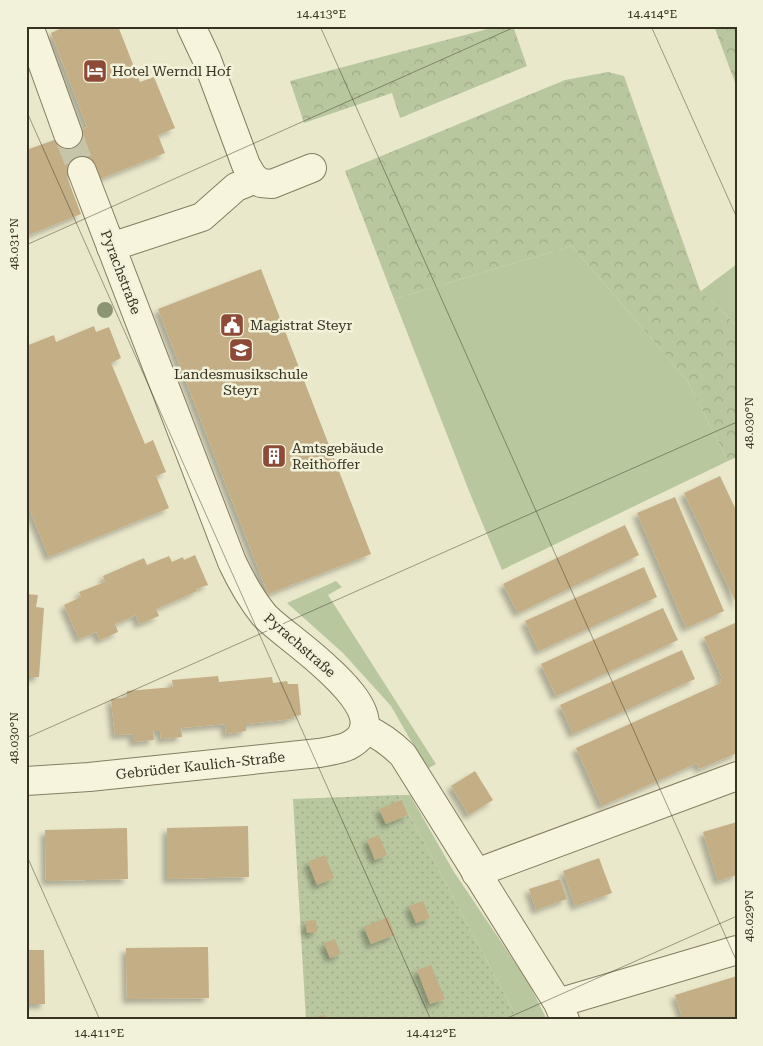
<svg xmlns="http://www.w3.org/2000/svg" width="763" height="1046" viewBox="0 0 763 1046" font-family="'Roboto Serif',serif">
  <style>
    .grass { fill: #b9c79f }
    .forest { fill: url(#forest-crowns) }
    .garden { fill: url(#garden-dots) }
    .building { fill: #c4ae85; filter: url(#shadow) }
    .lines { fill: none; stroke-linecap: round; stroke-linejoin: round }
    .minor-tunnel { stroke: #c6c4a9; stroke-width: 28; stroke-dasharray: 28 14; stroke-linecap: butt }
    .minor-casing { stroke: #857d61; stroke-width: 30 }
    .minor { stroke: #f6f4dd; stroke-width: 28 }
    .tree { fill: #8c9573 }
    .ticks { fill: none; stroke: #373222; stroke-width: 1; stroke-opacity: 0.45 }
    .labels { text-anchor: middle; stroke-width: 5; stroke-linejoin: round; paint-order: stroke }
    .poi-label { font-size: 14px; fill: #373222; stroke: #f2f1d9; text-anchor: start }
    .street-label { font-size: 14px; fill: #373222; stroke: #f2f1d9 }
    .neatline { fill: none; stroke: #373222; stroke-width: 2 }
    .ticks-label { font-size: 12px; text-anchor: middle; fill: #373222 }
  </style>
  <defs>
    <pattern id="forest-crowns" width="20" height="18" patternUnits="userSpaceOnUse" patternTransform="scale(1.25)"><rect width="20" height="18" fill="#b9c79f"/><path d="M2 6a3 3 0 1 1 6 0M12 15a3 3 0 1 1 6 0" fill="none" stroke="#a0ab89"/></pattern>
    <pattern id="garden-dots" width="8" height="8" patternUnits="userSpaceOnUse" patternTransform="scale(1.25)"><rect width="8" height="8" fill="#b9c79f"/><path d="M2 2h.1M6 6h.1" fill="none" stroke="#a0ab89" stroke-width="1.8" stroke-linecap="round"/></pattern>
    <filter id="shadow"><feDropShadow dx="-4.5" dy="4.5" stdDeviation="2.5" flood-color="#0004"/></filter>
  </defs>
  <rect width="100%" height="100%" fill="#eae8cb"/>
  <g class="grass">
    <path d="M572,246L687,380L728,461L502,570L471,496L394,299Z"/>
    <path d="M737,264V326L701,291Z"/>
    <path d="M336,581L342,587L328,595L436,764L427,769L391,706L343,653L287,603Z"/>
    <path d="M399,795H410L454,872L529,983L547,1020H518Z"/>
  </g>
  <g class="forest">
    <path d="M499,26H513L527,66L400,118L392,93L304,123L290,81Z"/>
    <path d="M714,26H737V88Z"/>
    <path d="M608,72L624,76L700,290L737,326V457L728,461L687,380L572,246L394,299L345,171L565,80Z"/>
  </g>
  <path class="garden" d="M399,795L518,1020H306L293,799Z"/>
  <g class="building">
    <path d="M66,26H118L140,82L154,77L175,128L158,135L165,153L100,179L95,166L67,177L81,214L26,236V150L80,131L87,127L51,33Z"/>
    <path d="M261,269L371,554L268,594L158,309Z"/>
    <path d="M94,326L96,332L109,327L121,358L111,363L145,444L153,440L166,472L156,476L169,508L49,557L26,501V346L54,335L56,342Z"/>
    <path d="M720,476L737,512V605L684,493Z"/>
    <path d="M675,497L724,611L686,628L637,513Z"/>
    <path d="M625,525L639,555L518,613L503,584Z"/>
    <path d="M195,555L208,585L196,589L197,591L156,609L159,616L139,624L136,615L115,624L118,632L100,640L96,632L79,639L64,605L81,597L79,592L105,582L103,576L144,558L147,565L169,556L172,562L183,557L184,560Z"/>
    <path d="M644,567L657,597L539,651L525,621Z"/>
    <path d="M26,594L38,595L36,607L44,608L39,677H26Z"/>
    <path d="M663,608L678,640L556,696L541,664Z"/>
    <path d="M737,622V753L699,769L697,763L602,806L576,748L721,683L720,680L722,678L704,637Z"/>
    <path d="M682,650L695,679L573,734L560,705Z"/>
    <path d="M218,676L219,682L272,677L273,683L287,681L288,684H298L301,715L291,717V719L246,724V731L226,734L225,724L181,728L182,737L161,739L160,731H153L154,740L133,742V734L115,735L111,699L127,697V691L173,687L172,680Z"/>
    <path d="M475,771L493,800L469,815L451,786Z"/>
    <path d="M402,800L408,815L386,824L379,809Z"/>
    <path d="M737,822V875L718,881L703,832Z"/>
    <path d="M248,826L249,877L167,879V828Z"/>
    <path d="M127,828L128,879L46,881L45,830Z"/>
    <path d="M379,835L387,855L375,860L367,840Z"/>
    <path d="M325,855L334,878L317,885L308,862Z"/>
    <path d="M599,858L612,893L575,906L563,871Z"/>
    <path d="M560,879L567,899L536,910L529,889Z"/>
    <path d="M423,901L430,918L416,923L409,906Z"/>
    <path d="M388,917L395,935L371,944L364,927Z"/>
    <path d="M316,920L317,932L307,933L306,921Z"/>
    <path d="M335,939L341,954L330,958L324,943Z"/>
    <path d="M208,947L209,998L127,999L126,948Z"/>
    <path d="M26,950H44L45,1004H26Z"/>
    <path d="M431,965L445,999L430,1004L417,970Z"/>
    <path d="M737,976V1018L731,1020H683L675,995Z"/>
    <path d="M325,1015L326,1020H314V1017Z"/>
  </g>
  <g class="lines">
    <path class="minor-tunnel" d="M68,134L82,171"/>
    <defs>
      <g id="minor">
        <path d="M29,26L68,134"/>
        <path d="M191,26L207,60L246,165L253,177"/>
        <path d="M111,247L202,217L236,187L246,183L253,177L261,183L272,184L312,168"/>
        <path d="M364,728C380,735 391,743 403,755L558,1003L565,1020"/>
        <path id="s1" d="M26,781L89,777L319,753C329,751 339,750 348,746C410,715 282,636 264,615C251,599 241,581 232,562L82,171"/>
        <path d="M476,873L737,776"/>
        <path d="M558,1003L737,950"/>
      </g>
    </defs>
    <use href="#minor" class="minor-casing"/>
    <use href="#minor" class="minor"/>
  </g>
  <circle class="tree" cx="105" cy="310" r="8"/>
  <path class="ticks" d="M320,26L737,962M651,26L737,218M26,110L431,1020M26,245L517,26M26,738L737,422M26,854L100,1020M503,1020L737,916"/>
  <defs>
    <symbol id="hotel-square" viewBox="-11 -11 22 22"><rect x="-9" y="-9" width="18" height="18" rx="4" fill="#8d4b37" stroke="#f2f1d9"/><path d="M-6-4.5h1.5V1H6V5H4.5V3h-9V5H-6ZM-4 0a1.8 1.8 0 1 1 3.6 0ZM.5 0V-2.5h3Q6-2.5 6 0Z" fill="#fff"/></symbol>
    <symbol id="civic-square" viewBox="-11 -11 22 22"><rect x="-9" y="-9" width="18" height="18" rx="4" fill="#8d4b37" stroke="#f2f1d9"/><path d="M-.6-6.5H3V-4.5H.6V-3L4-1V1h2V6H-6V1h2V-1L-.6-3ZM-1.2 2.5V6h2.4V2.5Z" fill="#fff"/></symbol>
    <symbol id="school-square" viewBox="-11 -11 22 22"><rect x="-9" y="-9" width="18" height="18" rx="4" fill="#8d4b37" stroke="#f2f1d9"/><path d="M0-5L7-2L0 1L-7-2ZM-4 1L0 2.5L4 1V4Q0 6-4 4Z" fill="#fff"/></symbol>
    <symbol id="building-square" viewBox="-11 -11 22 22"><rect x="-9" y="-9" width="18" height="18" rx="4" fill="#8d4b37" stroke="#f2f1d9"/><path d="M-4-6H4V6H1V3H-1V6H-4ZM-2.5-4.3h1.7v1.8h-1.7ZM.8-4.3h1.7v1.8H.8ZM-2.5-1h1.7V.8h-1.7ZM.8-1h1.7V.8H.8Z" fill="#fff"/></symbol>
  </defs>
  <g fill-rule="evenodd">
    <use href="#hotel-square" x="81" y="57" width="28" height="28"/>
    <use href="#civic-square" x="218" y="311" width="28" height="28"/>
    <use href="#school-square" x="227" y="336" width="28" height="28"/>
    <use href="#building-square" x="260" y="442" width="28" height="28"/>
  </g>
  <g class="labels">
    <g class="poi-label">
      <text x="112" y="76">Hotel Werndl Hof</text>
      <text x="250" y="330">Magistrat Steyr</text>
      <text x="241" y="379" text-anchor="middle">Landesmusikschule<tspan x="241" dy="16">Steyr</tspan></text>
      <text x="292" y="453">Amtsgebäude<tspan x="292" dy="16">Reithoffer</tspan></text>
    </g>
    <g class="street-label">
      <text transform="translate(121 272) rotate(69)" y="5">Pyrachstraße</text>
      <text transform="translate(300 645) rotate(41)" y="5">Pyrachstraße</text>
      <text dy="5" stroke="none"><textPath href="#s1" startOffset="175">Gebrüder Kaulich-Straße</textPath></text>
    </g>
  </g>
  <rect width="763" height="1046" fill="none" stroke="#f2f1d9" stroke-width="55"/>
  <rect x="28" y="28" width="708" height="990" class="neatline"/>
  <g class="ticks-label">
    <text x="321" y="18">14.413°E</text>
    <text x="652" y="18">14.414°E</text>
    <text transform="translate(14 244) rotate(-90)" y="4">48.031°N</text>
    <text transform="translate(749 423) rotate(-90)" y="4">48.030°N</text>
    <text transform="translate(14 738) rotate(-90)" y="4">48.030°N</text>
    <text transform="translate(749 916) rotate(-90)" y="4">48.029°N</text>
    <text x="99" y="1037">14.411°E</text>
    <text x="431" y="1037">14.412°E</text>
  </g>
</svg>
